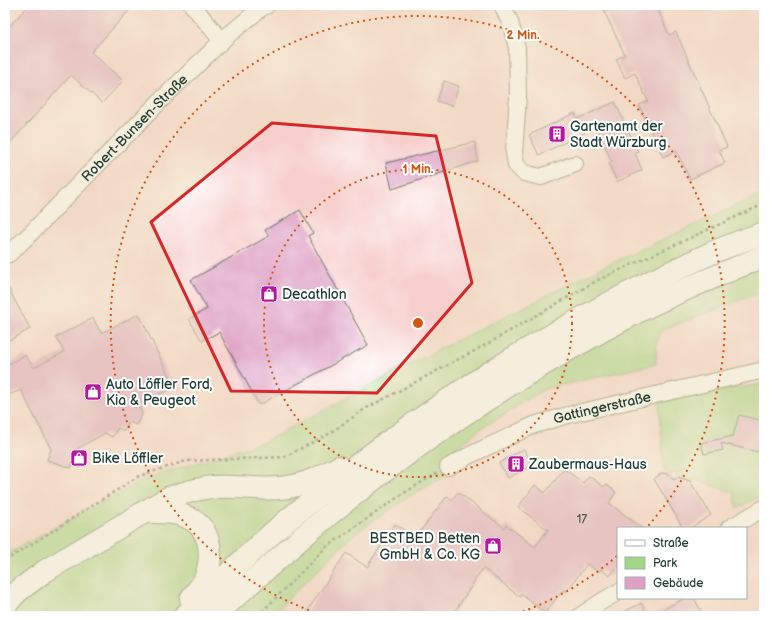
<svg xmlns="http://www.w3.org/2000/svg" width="769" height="621" viewBox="0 0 769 621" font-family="'Balsamiq Sans',sans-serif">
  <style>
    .built { fill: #f7d0ce; fill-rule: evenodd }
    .green { fill: #a1d686; stroke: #608a5d }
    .building { fill: #dea0c4 }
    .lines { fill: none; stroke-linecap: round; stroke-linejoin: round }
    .minor-casing { stroke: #677665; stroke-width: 18 }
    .highway-casing { stroke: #677665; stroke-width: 24 }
    .path { stroke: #677665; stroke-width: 2.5; stroke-dasharray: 3 3; stroke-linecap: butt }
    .minor { stroke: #fff; stroke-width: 16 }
    .highway { stroke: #fff; stroke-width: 22 }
    .marked { fill: none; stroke: #d62828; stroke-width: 3; stroke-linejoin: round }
    .ring { fill: none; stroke: #d45610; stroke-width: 2; stroke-dasharray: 2 4 }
    .labels { text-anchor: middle; stroke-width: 4; stroke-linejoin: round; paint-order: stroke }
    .number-label { font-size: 12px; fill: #4f5658 }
    .poi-label { font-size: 14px; fill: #1f3d34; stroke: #fff; text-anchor: start }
    .street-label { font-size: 14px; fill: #1f3d34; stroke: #fff }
    .centre { fill: #d45610; stroke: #fff; stroke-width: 2 }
    .ring-label { font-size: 12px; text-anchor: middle; font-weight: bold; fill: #d45610; stroke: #fff; stroke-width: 4; stroke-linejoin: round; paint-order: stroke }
  </style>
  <rect width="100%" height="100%" fill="#fff"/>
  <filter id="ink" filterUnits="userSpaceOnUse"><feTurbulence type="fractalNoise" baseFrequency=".025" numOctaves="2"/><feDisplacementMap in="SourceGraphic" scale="8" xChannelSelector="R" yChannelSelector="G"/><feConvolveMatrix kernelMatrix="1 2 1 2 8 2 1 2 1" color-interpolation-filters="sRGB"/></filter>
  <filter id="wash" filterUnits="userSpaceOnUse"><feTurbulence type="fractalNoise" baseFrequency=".012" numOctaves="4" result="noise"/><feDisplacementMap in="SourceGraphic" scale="16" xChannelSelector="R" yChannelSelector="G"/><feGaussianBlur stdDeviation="0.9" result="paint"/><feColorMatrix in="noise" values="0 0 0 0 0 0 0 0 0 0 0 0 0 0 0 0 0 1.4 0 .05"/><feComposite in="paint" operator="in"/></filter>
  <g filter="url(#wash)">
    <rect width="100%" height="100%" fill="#eee0c0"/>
    <g class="built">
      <path d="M5,5H764V193L599,269L428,355L264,442L145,479L5,555Z"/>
      <path d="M764,291V616H272L297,590L355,533L409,497L449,474L445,457L479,430L544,389L655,364L656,345L662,330ZM618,528H746V598H618Z"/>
    </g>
    <g class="green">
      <path d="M764,193V291L662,330L656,345V364L544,389L479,430L445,457L449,474L409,497L355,533L297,590L272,616H5V555L145,479L264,442L428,355L599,269Z"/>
      <path d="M764,384V494L737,508L734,492L664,471L659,402L730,389Z"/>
    </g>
    <g id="blocks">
      <g class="building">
        <path d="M29,5H134L91,52L123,81L102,103L71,75L11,142L5,137V31Z"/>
        <path d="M617,5H656L669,35L676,32L727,147L719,150L725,163L690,179L676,151L663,157L639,105L648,101L635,73L625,78L616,59L625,55L604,11Z"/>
        <path d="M444,81L459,86L452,106L437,101Z"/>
        <path d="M615,102L638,151L635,153L642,170L617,182L609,164L612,162L596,127L539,155L529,135L575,113L577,119Z"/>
        <path d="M475,142L478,161L392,189L386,163Z"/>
        <path d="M300,210L313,233L308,236L368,345L259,405L219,332L202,341L189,319L207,309L191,280L269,236L265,230Z"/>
        <path d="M5,282L30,329L10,340L5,332Z"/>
        <path d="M139,314L174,387L138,405L142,414L136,425L129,422L124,431L118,428L112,437L105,433L77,449L71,468L47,460L51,449L21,390L11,394L5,393V366L25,355L34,368L64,352L56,337L93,318L101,333Z"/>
        <path d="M739,415L764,421V428L758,452L721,443L723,450L704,454L701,443L733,436Z"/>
        <path d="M524,449L533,465L508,478L499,463Z"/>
        <path d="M564,469L583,483L589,476L604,487L606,484L616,492L609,503L642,528H618V565L610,576L601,569L598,572L587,564L566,592L563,590L545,613L521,594L520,597L483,568L452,616H304L346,553L367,567L395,524L415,538L447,496L452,500L458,492L504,528L506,525L535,547L548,530L518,507L535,485L545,493Z"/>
        <path d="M662,473L669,474L674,480L678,477L690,481L711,515L690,528H683L654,479Z"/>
        <path d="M685,598H694L704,616H651Z"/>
        <path d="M641,603L648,616H616Z"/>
      </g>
    </g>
  </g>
  <g filter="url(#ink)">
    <use href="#blocks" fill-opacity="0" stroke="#677665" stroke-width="1"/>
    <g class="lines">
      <defs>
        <g id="minor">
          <path d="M192,5L222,41"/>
          <path d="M502,5L510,22L517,48L518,97L514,153L516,165L524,173L541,177L575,164"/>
          <path id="s1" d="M5,255L9,254L29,235L163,98L226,37L260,9L267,5"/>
          <path id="s2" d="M448,467L470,455L534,425L568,415L764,370"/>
          <path d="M729,528L764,508"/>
          <path d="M580,616L604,600L618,592"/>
        </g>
        <g id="highway">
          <path d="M144,512C157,512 170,511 181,515C212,524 215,555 204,581C201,587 195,593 191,599"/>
          <path d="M5,605L18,591L45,571L168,498C183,493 198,488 213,487C240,485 267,492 293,486C310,483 324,475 339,467"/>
          <path d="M185,616C215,587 245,557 277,529C407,420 550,326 705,256C724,247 744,240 764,233"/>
          <path d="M215,616C233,598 253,581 272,564C381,465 505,381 637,312C678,291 722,274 764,256"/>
        </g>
      </defs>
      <use href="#minor" class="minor-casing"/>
      <use href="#highway" class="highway-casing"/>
      <g class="path">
        <path d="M5,561L139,476L186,461L284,457L327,435L365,409L489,343L598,280L764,204"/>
        <path d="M258,616L325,548L404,493L437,473"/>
      </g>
      <use href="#minor" class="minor"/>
      <use href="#highway" class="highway"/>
    </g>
  </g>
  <path d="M0 0H769V621H0ZM272,123L436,136L472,283L377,393L231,391L151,222Z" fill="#eee0c0" fill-opacity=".55" fill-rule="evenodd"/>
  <path class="marked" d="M272,123L436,136L472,283L377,393L231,391L151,222Z"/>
  <g class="ring">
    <circle cx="418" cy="323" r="154"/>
    <path d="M617 556A307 307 0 0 1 510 616M326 616A307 307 0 1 1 648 526"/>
  </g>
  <defs>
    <symbol id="building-square" viewBox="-11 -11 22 22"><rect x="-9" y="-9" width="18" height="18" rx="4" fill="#b5179e" stroke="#fff"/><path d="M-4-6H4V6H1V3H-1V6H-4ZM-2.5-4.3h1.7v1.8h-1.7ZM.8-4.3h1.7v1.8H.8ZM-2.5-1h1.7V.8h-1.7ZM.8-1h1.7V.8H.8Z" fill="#fff"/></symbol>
    <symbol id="shop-square" viewBox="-11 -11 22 22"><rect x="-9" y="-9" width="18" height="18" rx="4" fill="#b5179e" stroke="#fff"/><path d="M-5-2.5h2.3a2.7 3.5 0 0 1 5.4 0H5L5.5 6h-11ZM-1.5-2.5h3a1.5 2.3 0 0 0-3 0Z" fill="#fff"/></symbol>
  </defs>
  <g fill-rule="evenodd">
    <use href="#building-square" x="547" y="124" width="20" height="20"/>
    <use href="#shop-square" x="259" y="284" width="20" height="20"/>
    <use href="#shop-square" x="83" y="382" width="20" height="20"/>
    <use href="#shop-square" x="69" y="448" width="20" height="20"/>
    <use href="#building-square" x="506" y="454" width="20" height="20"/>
    <use href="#shop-square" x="483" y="536" width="20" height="20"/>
  </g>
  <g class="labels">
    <g class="number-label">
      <text x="582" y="523">17</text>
    </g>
    <g class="poi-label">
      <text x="570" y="131">Gartenamt der<tspan x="570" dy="16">Stadt Würzburg</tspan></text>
      <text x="282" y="299">Decathlon</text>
      <text x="106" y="389">Auto Löffler Ford,<tspan x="106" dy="16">Kia &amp; Peugeot</tspan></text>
      <text x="92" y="463">Bike Löffler</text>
      <text x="529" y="469">Zaubermaus-Haus</text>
      <text x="480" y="543" text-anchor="end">BESTBED Betten<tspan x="480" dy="16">GmbH &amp; Co. KG</tspan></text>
    </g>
    <g class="street-label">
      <text dy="5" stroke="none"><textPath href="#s1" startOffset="182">Robert-Bunsen-Straße</textPath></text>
      <text dy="5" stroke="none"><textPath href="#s2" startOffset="166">Gattingerstraße</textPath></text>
    </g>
  </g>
  <circle cx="418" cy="323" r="6" class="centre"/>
  <g class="ring-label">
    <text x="523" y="39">2 Min.</text>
    <text x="418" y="173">1 Min.</text>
  </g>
  <rect width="769" height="621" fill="none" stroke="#fff" stroke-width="20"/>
  <rect x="617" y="527" width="130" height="72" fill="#ffffff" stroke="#a5b1ae"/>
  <rect x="625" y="540" width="20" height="6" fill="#ffffff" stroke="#a5b1ae"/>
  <text x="653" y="547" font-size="12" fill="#1f3d34">Straße</text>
  <rect x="625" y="557" width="20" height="12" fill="#a1d686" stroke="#a5b1ae"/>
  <text x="653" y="567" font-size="12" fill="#1f3d34">Park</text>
  <rect x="625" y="577" width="20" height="12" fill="#dea0c4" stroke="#a5b1ae"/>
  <text x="653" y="587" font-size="12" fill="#1f3d34">Gebäude</text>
</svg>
